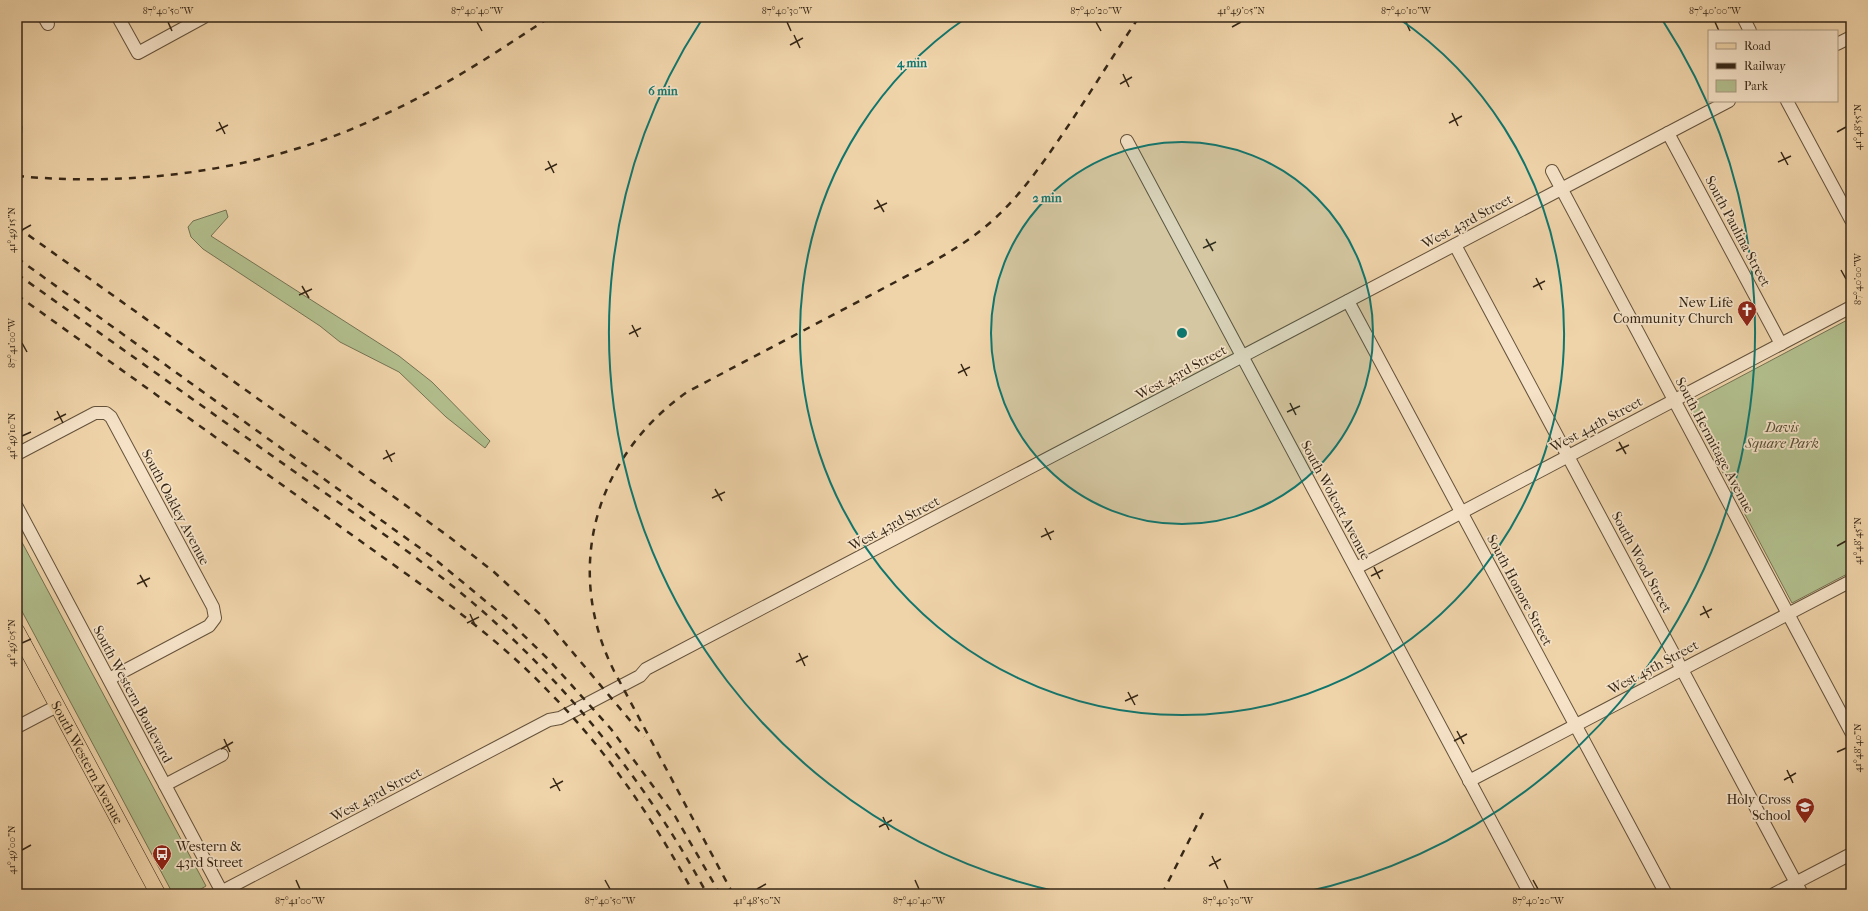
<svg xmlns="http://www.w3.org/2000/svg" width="1868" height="911" viewBox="0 0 1868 911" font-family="'IM FELL French Canon',serif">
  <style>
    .green { fill: #b2be8d; stroke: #747252 }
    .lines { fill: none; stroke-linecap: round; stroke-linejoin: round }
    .minor-casing { stroke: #64523b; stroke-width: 14 }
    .major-casing { stroke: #362716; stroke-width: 16 }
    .minor { stroke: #f5e2c7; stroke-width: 12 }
    .major { stroke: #efd3a9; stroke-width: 15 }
    .rail { stroke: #362716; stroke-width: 2.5; stroke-dasharray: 7 7; stroke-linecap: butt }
    .ticks { fill: none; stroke: #362716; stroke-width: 1.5 }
    .ring { fill: none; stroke: #0f766e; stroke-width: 2 }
    .labels { text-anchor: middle; stroke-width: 3.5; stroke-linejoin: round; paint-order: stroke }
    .street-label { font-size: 14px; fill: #362716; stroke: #f5e2c7 }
    .poi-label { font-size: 14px; fill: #362716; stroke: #f5e2c7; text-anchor: end }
    .park-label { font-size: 14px; font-style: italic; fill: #554d34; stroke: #f5e2c7 }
    .centre { fill: #0f766e; stroke: #f5e2c7; stroke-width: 2 }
    .ring-label { font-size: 12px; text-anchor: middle; font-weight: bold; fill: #0f766e; stroke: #f5e2c7; stroke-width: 3.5; stroke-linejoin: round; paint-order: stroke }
    .neatline { fill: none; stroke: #362716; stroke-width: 1.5 }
    .ticks-label { font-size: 10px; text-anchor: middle; fill: #362716 }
  </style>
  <rect width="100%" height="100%" fill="#efd3a9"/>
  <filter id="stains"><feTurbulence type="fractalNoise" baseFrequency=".005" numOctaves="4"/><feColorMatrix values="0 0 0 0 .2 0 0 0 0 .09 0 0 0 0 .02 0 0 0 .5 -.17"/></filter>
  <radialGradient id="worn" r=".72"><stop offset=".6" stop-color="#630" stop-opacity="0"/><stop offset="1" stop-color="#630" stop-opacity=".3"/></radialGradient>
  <g class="green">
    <path d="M17,126H22L20,160H17Z"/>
    <path d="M226,210L228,217L211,236L399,356L432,382L490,441L485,448L446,417L399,372L340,342L320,326L203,249L191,237L188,227L193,221Z"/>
    <path d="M1851,318V572L1792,603L1687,405Z"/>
    <path d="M17,533L206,886L192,894H173L17,602Z"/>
  </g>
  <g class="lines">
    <defs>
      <g id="minor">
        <path d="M44,17L48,24"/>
        <path d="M118,17L138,53L204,17"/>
        <path d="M1743,17L1750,31"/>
        <path d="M1837,44L1851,37"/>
        <path d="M1787,101L1851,220"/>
        <path d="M1668,133L1781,344"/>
        <path d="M1127,141L1530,894"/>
        <path d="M1552,171L1851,732"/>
        <path d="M1455,245L1802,894"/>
        <path d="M1348,301L1666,894"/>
        <path d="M17,454L95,413H106L111,417L213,607L215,618L209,626L109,679"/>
        <path d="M17,507L223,894"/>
        <path d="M1356,568L1851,307"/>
        <path d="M17,727L57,706"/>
        <path d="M1469,781L1851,581"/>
        <path d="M165,785L222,755"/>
        <path d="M217,894L549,720L560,718L640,676L646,669L1729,101"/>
        <path d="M1774,894L1851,854"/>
      </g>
      <g id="major">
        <path id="s1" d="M17,631L158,894"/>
      </g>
    </defs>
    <use href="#minor" class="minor-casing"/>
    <use href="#major" class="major-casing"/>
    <use href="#minor" class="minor"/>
    <use href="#major" class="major"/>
    <g class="rail">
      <path d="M17,176C146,188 277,168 394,110C449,84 500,50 550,17"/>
      <path d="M17,227L299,428L448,536L494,572L543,617L644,737"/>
      <path d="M17,258L431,556L506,618L549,660L611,729L675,816L720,894"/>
      <path d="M17,274C104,336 191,398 278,460C346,508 416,554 479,608C571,689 649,786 707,894"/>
      <path d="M17,295L426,588C469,619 512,653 549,692C606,749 656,823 694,894"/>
      <path d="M733,894L614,671C563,569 595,457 687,392L920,269C941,257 961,246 980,231C1015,204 1041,166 1066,129C1091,92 1114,54 1139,17"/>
      <path d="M1162,894L1203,813"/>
    </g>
  </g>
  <path class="ticks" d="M168,22L172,31M477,22L482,31M787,22L791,31M1096,22L1101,31M1406,22L1410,31M1715,22L1719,31M1232,27L1241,22M794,35L800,48M790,45L803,38M1123,74L1129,87M1120,84L1132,77M1452,113L1458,126M219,122L225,134M1449,123L1462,116M216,131L228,125M1837,132L1846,127M1781,152L1788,165M548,161L554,173M1778,162L1791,156M545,170L557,164M877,200L884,212M874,209L887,203M22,230L31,225M1206,239L1213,251M1203,248L1216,242M1841,270L1846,279M1536,278L1542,290M302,286L309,298M1533,287L1545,281M299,295L312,289M632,325L638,337M629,334L641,328M22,343L27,352M961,364L967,376M958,373L970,367M1290,403L1296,415M57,411L63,423M1287,412L1300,406M54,420L66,414M22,436L31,432M1619,442L1626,454M386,450L392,462M1616,451L1629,445M383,459L395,453M715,489L722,501M712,498L725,492M1045,528L1051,540M1041,537L1054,531M1837,546L1846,541M1374,567L1380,579M140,575L147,587M1371,576L1383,570M137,584L150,578M1703,606L1709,618M470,614L476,627M1700,615L1712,609M467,623L479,617M22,643L31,639M799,653L805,666M796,662L808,656M1128,692L1135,705M1125,701L1138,695M1457,731L1464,744M224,739L230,752M1454,741L1467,734M221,749L233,742M1837,752L1846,748M1787,770L1793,783M553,778L560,791M1784,780L1796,773M550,788L563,781M883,817L889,830M879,827L892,820M22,850L31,845M1212,856L1218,869M1209,866L1221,859M296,880L300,889M605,880L610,889M915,880L919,889M1224,880L1228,889M1533,880L1538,889M757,889L766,884"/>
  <circle cx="1182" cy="333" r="191" fill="#0f766e" fill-opacity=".12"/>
  <g class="ring">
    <circle cx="1182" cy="333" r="191"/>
    <path d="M1398 18A382 382 0 1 1 966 18"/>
    <path d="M1063 893A573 573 0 0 1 701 21M1663 21A573 573 0 0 1 1301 893"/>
  </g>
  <defs>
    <symbol id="church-pin" viewBox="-11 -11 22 30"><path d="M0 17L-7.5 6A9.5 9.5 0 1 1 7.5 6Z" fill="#8f2418" stroke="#f5e2c7"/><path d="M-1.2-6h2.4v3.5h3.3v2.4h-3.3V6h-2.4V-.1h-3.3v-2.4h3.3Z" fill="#fff"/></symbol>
    <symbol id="school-pin" viewBox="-11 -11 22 30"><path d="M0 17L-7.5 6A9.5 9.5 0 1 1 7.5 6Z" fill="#8f2418" stroke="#f5e2c7"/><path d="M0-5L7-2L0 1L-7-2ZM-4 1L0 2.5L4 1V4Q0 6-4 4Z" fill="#fff"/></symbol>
    <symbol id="bus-pin" viewBox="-11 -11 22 30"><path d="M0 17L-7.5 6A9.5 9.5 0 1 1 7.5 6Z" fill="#8f2418" stroke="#f5e2c7"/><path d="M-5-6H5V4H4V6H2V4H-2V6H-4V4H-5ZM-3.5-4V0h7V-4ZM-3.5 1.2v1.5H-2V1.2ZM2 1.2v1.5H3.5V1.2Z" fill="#fff"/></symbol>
  </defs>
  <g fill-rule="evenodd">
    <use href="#church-pin" x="1736" y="299" width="22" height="30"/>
    <use href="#school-pin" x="1794" y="796" width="22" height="30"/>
    <use href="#bus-pin" x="151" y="843" width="22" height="30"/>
  </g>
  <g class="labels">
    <g class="street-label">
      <text transform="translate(1467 221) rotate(-28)" y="5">West 43rd Street</text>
      <text transform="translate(1738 231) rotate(62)" y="5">South Paulina Street</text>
      <text transform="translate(1181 372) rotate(-28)" y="5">West 43rd Street</text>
      <text transform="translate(1596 424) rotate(-28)" y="5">West 44th Street</text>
      <text transform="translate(1715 445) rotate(62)" y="5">South Hermitage Avenue</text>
      <text transform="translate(1336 500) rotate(62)" y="5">South Wolcott Avenue</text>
      <text transform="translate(176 507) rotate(62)" y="5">South Oakley Avenue</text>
      <text transform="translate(894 523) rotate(-28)" y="5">West 43rd Street</text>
      <text transform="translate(1642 562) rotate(62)" y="5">South Wood Street</text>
      <text transform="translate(1520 590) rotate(62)" y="5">South Honore Street</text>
      <text transform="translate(1653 667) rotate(-28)" y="5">West 45th Street</text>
      <text transform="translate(133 694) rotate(62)" y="5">South Western Boulevard</text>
      <text dy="5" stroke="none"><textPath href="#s1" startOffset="149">South Western Avenue</textPath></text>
      <text transform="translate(376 794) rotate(-28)" y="5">West 43rd Street</text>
    </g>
    <g class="poi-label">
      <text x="1733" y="307">New Life<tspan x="1733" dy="16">Community Church</tspan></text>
      <text x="1791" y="804">Holy Cross<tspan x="1791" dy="16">School</tspan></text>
      <text x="176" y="851" text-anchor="start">Western &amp;<tspan x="176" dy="16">43rd Street</tspan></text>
    </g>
    <g class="park-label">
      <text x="1782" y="432">Davis<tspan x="1782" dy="16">Square Park</tspan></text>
    </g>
  </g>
  <circle cx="1182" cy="333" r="6" class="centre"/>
  <g class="ring-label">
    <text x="912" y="67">4 min</text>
    <text x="663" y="95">6 min</text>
    <text x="1047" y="202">2 min</text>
  </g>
  <rect width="1868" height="911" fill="none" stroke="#efd3a9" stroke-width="44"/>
  <rect x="1708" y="30" width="130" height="72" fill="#f5e2c7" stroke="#a99780"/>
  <rect x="1716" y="43" width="20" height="6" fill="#efd3a9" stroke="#a99780"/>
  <text x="1744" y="50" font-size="12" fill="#362716">Road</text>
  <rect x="1716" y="63" width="20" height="6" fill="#362716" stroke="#a99780"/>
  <text x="1744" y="70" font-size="12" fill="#362716">Railway</text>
  <rect x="1716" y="80" width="20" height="12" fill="#b2be8d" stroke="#a99780"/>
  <text x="1744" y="90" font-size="12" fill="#362716">Park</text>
  <rect x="22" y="22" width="1824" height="867" class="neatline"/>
  <g class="ticks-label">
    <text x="168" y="14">87°40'50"W</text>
    <text x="477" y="14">87°40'40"W</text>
    <text x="787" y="14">87°40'30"W</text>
    <text x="1096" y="14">87°40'20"W</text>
    <text x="1241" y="14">41°49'05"N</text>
    <text x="1406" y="14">87°40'10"W</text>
    <text x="1715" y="14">87°40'00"W</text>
    <text transform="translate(1857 127) rotate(-90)" y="4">41°48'55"N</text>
    <text transform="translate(11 230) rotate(-90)" y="4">41°49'15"N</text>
    <text transform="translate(1857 279) rotate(-90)" y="4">87°40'00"W</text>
    <text transform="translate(11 343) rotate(-90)" y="4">87°41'00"W</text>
    <text transform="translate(11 436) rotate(-90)" y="4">41°49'10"N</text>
    <text transform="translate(1857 541) rotate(-90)" y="4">41°48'45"N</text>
    <text transform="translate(11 643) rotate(-90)" y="4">41°49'05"N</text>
    <text transform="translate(1857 748) rotate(-90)" y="4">41°48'40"N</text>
    <text transform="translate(11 850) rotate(-90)" y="4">41°49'00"N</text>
    <text x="300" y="904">87°41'00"W</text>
    <text x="610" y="904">87°40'50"W</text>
    <text x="757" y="904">41°48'50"N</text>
    <text x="919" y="904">87°40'40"W</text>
    <text x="1228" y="904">87°40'30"W</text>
    <text x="1538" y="904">87°40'20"W</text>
  </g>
  <rect width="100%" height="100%" filter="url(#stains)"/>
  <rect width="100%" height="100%" fill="url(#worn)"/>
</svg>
